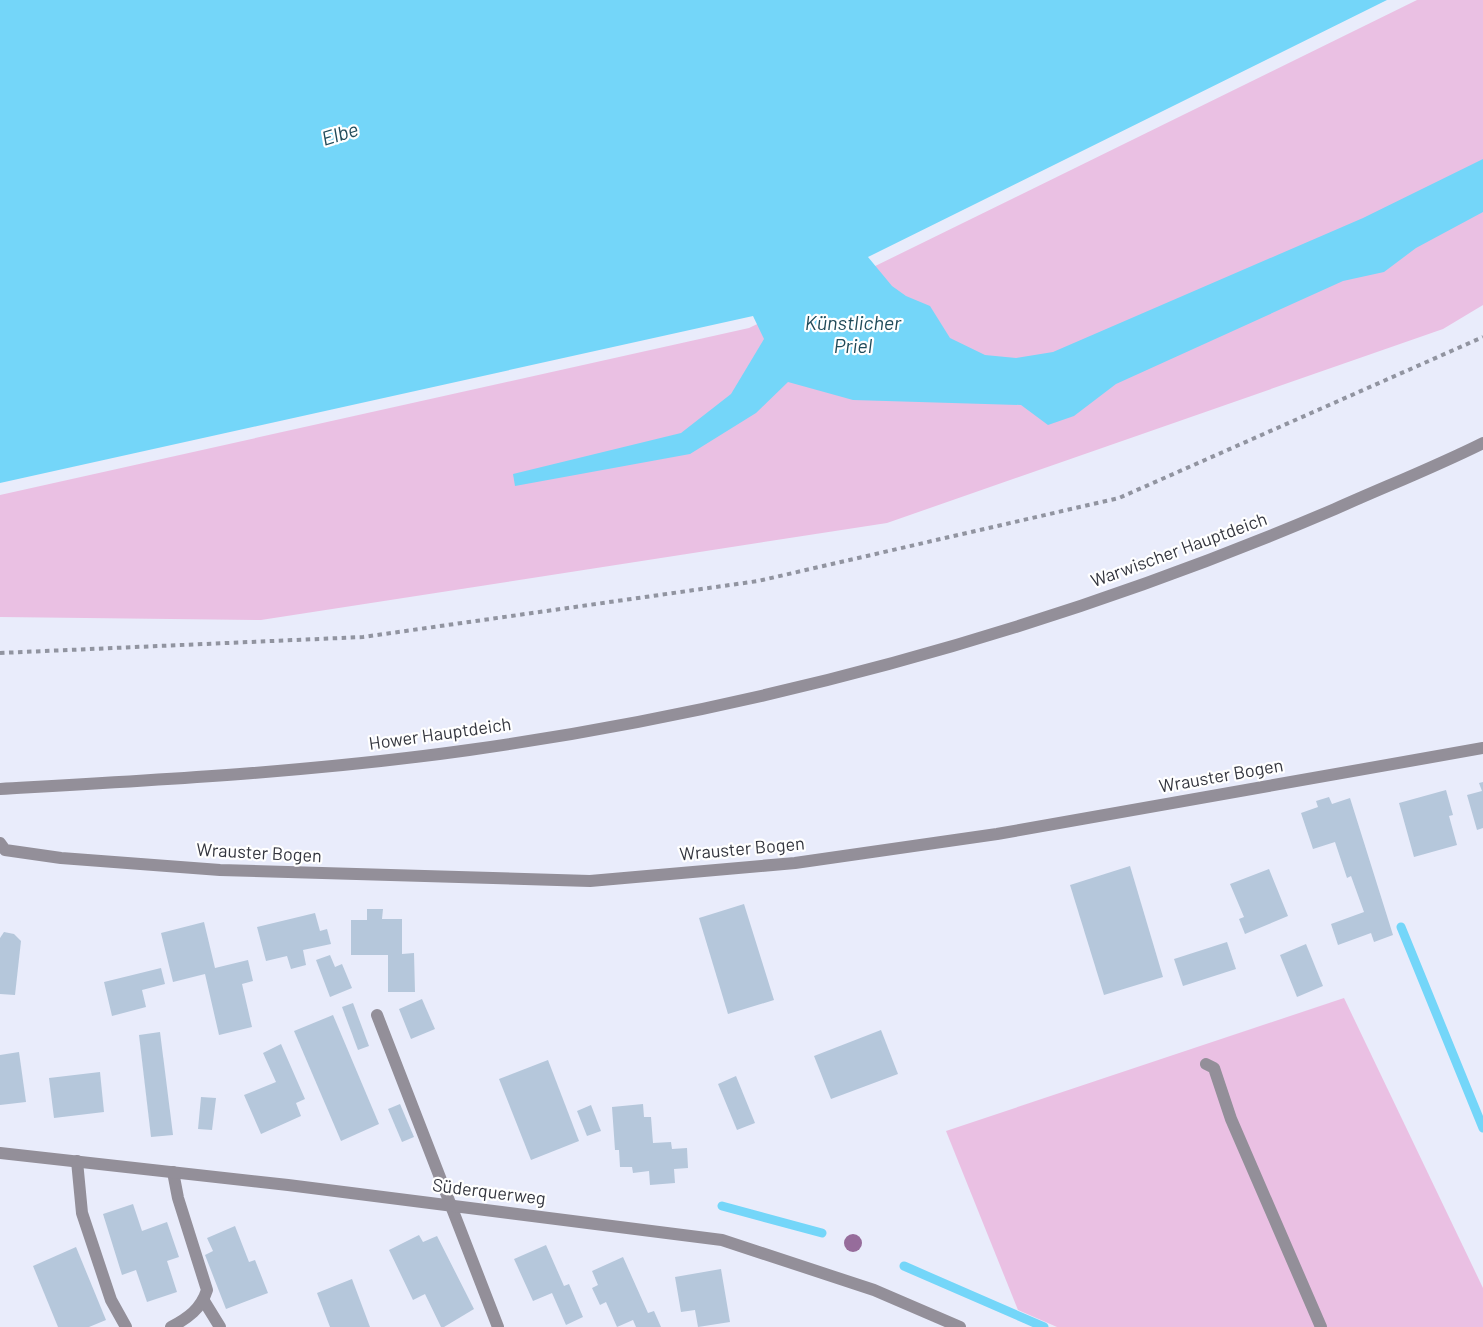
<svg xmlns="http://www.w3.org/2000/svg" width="1483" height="1327" viewBox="0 0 1483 1327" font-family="Barlow,sans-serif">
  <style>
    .green { fill: #eac0e3 }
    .water { fill: #74d6f9 }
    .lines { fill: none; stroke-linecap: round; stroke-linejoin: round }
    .stream { stroke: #74d6f9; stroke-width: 9 }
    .building { fill: #b5c7db }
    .path { stroke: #9194a0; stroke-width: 4; stroke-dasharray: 4.5 4.5; stroke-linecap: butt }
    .service { stroke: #938f99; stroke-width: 12 }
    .minor { stroke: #938f99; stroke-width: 12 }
    .tertiary { stroke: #938f99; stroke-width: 12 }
    .tree { fill: #966c9b }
    .labels { text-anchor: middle; stroke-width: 4.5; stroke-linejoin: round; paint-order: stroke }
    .street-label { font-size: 18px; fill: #33353e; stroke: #fff }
    .water-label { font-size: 20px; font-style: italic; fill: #204b5a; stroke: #fff }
  </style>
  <rect width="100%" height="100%" fill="#e9ecfb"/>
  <g class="green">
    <path d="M1417,0H1483V305L1443,329L887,523L261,620L0,617V495L749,328Z"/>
    <path d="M1344,998L1483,1288V1327H1057L1018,1310L946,1131Z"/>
  </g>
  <path class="water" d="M0,0H1387L868,257L892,286L906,296L930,306L950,338L985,355L1016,358L1053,352L1363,218L1483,159V212L1416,248L1384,272L1343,281L1116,384L1074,416L1048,425L1021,405L853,400L788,382L756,413L690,454L515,486L513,474L681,433L731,394L764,339L753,316L0,483Z"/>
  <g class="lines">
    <g class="stream">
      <path d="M1401,927L1483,1128"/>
      <path d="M722,1206L822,1233"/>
      <path d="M904,1266L1044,1327"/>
    </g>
  </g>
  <g class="building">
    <path d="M1483,782V828L1477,830L1467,795L1482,791L1479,783Z"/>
    <path d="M1446,790L1453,815L1449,816L1457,845L1414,857L1399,803Z"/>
    <path d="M1329,797L1332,804L1350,798L1393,935L1374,942L1371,933L1338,945L1331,924L1364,912L1351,876L1347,878L1335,842L1313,849L1301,813L1318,807L1316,801Z"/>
    <path d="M1130,866L1163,977L1104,995L1070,885Z"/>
    <path d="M1269,869L1288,916L1245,934L1239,919L1244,917L1230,884Z"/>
    <path d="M744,904L774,1000L728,1014L699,918Z"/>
    <path d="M367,909H383L382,919H402V954L414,953L415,992H388V955H351V920H367Z"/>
    <path d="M315,913L320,931L327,929L331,944L303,950L306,965L291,969L287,956L266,961L257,927Z"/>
    <path d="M204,922L215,968L248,960L253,981L242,984L252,1027L219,1035L205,974L173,982L161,933Z"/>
    <path d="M4,932L14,934L21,941L15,995L0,994V938Z"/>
    <path d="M1227,942L1236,969L1183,986L1174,959Z"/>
    <path d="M1306,944L1323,986L1297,997L1280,955Z"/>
    <path d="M330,955L335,967L342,964L352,988L330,997L316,960Z"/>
    <path d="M161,968L165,984L142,990L146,1007L112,1016L104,982Z"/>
    <path d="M422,999L435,1029L411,1039L399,1009Z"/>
    <path d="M353,1003L369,1046L358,1050L342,1007Z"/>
    <path d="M333,1015L379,1124L341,1141L294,1031Z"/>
    <path d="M881,1030L898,1074L831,1099L814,1056Z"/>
    <path d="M160,1032L173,1135L151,1137L139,1035Z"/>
    <path d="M281,1044L305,1099L296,1103L301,1116L261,1134L244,1095L276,1082L263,1053Z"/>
    <path d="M19,1052L26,1102L0,1105V1055Z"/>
    <path d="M548,1060L579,1141L531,1160L499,1079Z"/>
    <path d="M100,1072L104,1112L54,1118L49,1078Z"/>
    <path d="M736,1076L755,1123L737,1130L718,1084Z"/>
    <path d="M201,1097L216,1098L212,1130L198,1129Z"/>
    <path d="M400,1104L414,1137L402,1142L388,1109Z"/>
    <path d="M643,1104L644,1117H651L653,1143L671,1142L672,1149L687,1148L688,1168L674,1169L675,1183L650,1185L649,1171L633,1173L632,1167H620L619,1150H615L612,1107Z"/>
    <path d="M591,1105L601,1131L587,1136L577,1111Z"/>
    <path d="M133,1204L142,1231L167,1222L179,1257L167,1261L177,1292L147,1302L136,1270L122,1275L103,1214Z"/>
    <path d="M235,1226L249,1262L255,1260L268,1293L226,1309L205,1255L213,1251L207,1238Z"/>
    <path d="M419,1235L423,1242L437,1236L474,1309L444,1327H441L425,1294L413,1300L389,1250Z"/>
    <path d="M546,1245L564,1286L569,1284L583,1317L566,1325L552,1293L533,1301L514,1259Z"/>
    <path d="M76,1247L106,1320L89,1327H58L33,1266Z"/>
    <path d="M623,1257L648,1313L654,1311L661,1327H636L633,1320L617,1327L606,1302L600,1305L592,1288L598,1285L592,1271Z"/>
    <path d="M721,1269L730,1322L698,1327L695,1310L681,1312L675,1277Z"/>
    <path d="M352,1279L370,1327H330L317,1293Z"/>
  </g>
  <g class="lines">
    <path class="path" d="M0,653L363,637L758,581L1119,498L1483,337"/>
    <g class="service">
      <path d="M377,1015L498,1327"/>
      <path d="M1206,1064L1214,1068L1231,1119L1321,1327"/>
      <path d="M77,1161L82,1213L111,1300L126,1327"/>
      <path d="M204,1301L220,1327"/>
      <path d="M171,1327C188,1318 201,1309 207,1290L178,1198L173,1172"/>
    </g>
    <path class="minor" d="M0,843L5,850L61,858L220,870L590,881L795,863L997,834L1483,748"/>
    <g class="tertiary">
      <path d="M0,789C157,780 313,772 469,750C766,708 1059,627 1335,509C1384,487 1435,467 1483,443"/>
      <path d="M0,1153L288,1185L722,1240L874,1290L960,1327"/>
    </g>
  </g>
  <circle class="tree" cx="853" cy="1243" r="9"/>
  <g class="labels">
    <g class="street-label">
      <text transform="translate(1179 550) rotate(-20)" y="6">Warwischer Hauptdeich</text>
      <text transform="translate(440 734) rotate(-8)" y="6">Hower Hauptdeich</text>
      <text transform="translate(1221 776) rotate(-10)" y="6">Wrauster Bogen</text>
      <text transform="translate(742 849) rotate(-5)" y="6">Wrauster Bogen</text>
      <text transform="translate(259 853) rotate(3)" y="6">Wrauster Bogen</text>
      <text transform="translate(489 1192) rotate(7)" y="6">Süderquerweg</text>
    </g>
    <g class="water-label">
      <text transform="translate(340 134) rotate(-17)" y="7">Elbe</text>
      <text x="853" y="330">Künstlicher<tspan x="853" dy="23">Priel</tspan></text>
    </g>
  </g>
</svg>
